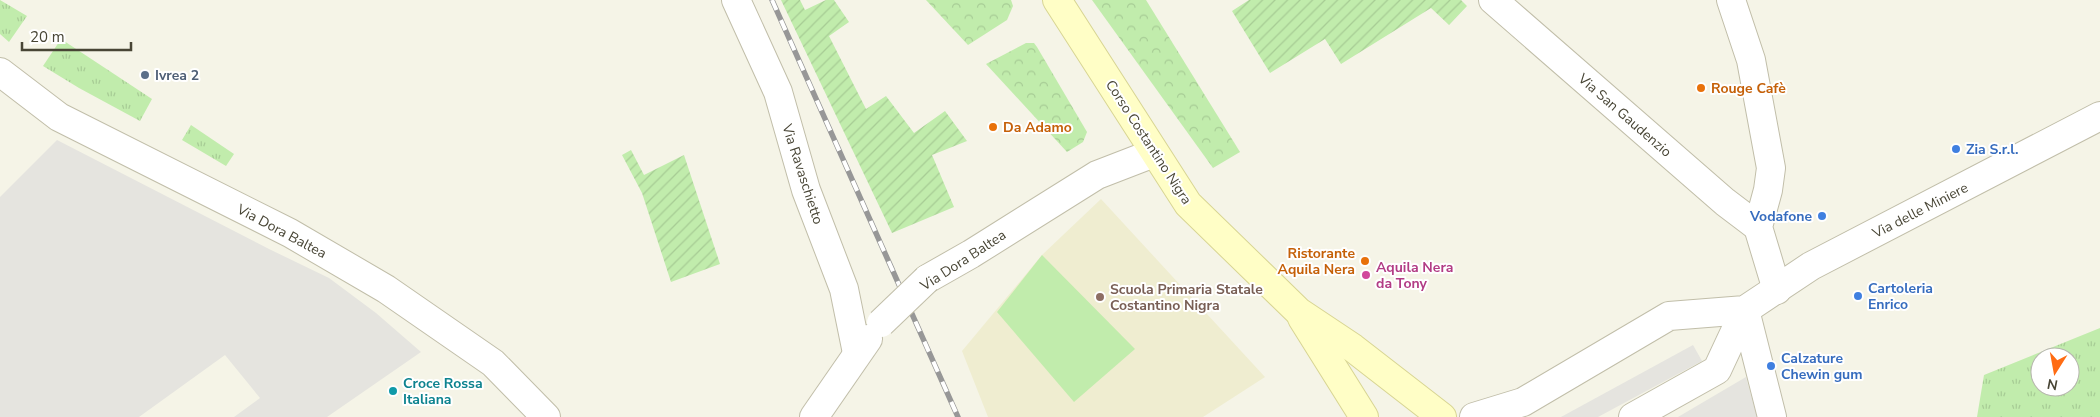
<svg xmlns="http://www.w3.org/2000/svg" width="2100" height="417" viewBox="0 0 2100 417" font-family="'Nunito Sans',sans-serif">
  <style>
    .education { fill: #efedd0 }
    .grass { fill: url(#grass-tufts); fill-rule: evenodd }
    .forest { fill: url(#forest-crowns) }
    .garden { fill: url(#garden-furrows) }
    .pitch { fill: #c1ecac }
    .parking { fill: #e5e4df }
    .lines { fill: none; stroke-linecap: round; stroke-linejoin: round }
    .minor-casing { stroke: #c1bea9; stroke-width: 30 }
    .tertiary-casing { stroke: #c1bea9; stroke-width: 30 }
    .secondary-casing { stroke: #d8d593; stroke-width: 30 }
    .minor { stroke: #fff; stroke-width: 28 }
    .tertiary { stroke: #fff; stroke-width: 28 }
    .secondary { stroke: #fffec6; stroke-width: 28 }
    .rail-casing { stroke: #979797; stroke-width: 5.5 }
    .rail { stroke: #fff; stroke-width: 4; stroke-dasharray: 11; stroke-linecap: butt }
    .minor-bridge-casing { stroke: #c1bea9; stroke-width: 30; stroke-linecap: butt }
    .minor-bridge { stroke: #fff; stroke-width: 28 }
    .service-dot { fill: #5c6f8a; stroke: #fff; stroke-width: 2 }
    .food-dot { fill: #e8710a; stroke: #fff; stroke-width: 2 }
    .shop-dot { fill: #3f7fe0; stroke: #fff; stroke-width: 2 }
    .hotel-dot { fill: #d1479c; stroke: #fff; stroke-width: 2 }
    .education-dot { fill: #8d6e63; stroke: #fff; stroke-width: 2 }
    .culture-dot { fill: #0f9aa8; stroke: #fff; stroke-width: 2 }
    .labels { text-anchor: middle; stroke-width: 4; stroke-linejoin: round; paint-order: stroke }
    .service-label { font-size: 14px; font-weight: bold; fill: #4e5e75; stroke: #fff; text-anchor: start }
    .food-label { font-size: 14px; font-weight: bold; fill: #c56008; stroke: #fff; text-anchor: start }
    .street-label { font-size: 14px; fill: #484535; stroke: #fff }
    .shop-label { font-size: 14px; font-weight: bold; fill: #366cbe; stroke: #fff; text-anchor: start }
    .hotel-label { font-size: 14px; font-weight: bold; fill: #b23c85; stroke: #fff; text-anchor: start }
    .education-label { font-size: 14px; font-weight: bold; fill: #785e54; stroke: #fff; text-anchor: start }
    .culture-label { font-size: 14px; font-weight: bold; fill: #0d838f; stroke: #fff; text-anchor: start }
  </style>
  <defs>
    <pattern id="grass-tufts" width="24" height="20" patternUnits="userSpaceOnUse" patternTransform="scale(1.25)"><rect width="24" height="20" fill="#c1ecac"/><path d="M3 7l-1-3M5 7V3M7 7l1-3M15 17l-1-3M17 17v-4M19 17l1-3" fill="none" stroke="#a7cc95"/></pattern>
    <pattern id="forest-crowns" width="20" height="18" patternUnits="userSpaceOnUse" patternTransform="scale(1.25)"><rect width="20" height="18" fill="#c1ecac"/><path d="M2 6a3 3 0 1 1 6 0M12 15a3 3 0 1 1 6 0" fill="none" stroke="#a7cc95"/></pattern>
    <pattern id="garden-furrows" width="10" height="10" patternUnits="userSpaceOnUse" patternTransform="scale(1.25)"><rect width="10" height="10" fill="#c1ecac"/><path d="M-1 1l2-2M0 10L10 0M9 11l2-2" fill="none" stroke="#a7cc95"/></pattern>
  </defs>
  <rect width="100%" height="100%" fill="#f5f4e7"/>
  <path class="education" d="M1101,199L1265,377L1203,417H988L962,351L1042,255Z"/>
  <g class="grass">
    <path d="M0,0L27,16L9,42L0,34Z"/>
    <path d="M61,39L152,99L140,121L79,88L43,66Z"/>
    <path d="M191,125L234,154L226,166L182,140Z"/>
    <path d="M2100,328V417H1977L1984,375ZM2040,357H2070V387H2040Z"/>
  </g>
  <g class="forest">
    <path d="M926,0H1011L1013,6L1007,20L968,45Z"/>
    <path d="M1092,0H1146L1240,152L1213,168Z"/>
    <path d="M1026,43H1034L1037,47L1087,132L1083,142L1067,152L986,64Z"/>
  </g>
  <g class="garden">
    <path d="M781,0H800L805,10L826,0H834L849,22L829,36L866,109L886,96L914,133L945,111L967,141L932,155L954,207L892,233Z"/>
    <path d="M1249,0H1461L1467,6L1449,25L1431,8L1341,64L1325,39L1270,73L1232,11Z"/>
    <path d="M631,150L644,175L684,155L720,264L671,282L642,193L622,155Z"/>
  </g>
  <path class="pitch" d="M1042,255L1135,349L1074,402L997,312Z"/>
  <g class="parking">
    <path d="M57,140L269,249L329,278L376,313L421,352L327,417H234L260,398L225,355L139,417H0V197Z"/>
    <path d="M1693,345L1702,361L1598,417H1561Z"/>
    <path d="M1746,377L1757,417H1678Z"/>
  </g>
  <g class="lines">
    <defs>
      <g id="minor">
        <path d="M736,0L778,92L806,190L844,289L857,353"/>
        <path d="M1493,0L1725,202L1758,227"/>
        <path d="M1731,0L1751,60L1771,168L1768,190L1758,227L1777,290"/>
        <path d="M0,72L59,117L290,233L386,289L493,363L546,417"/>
        <path d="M927,279L971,254L1097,175L1154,153"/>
        <path d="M1745,310L1772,417"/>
        <path d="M814,417L868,339"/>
      </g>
      <g id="tertiary">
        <path d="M1474,417L1523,402L1669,316L1745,310L1811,266L2100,116"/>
        <path d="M1633,417L1717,370L1745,310"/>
      </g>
      <g id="secondary">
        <path d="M1057,0L1188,204L1299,312L1353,348L1442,417"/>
        <path d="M1302,318L1364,417"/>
      </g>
    </defs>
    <use href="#minor" class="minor-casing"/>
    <use href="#tertiary" class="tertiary-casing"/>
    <use href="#secondary" class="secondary-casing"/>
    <use href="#minor" class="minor"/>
    <use href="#tertiary" class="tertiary"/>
    <use href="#secondary" class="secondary"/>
    <defs>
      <path id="rail" d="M772,0L958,417"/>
    </defs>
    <use href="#rail" class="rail-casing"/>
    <use href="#rail" class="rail"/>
    <defs>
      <path id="minor-bridge" d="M881,323L927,279"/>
    </defs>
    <use href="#minor-bridge" class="minor-bridge-casing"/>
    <use href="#minor-bridge" class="minor-bridge"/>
  </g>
  <circle class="service-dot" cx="145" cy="75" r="5"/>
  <g class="food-dot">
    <circle cx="1701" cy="88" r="5"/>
    <circle cx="993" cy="127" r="5"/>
    <circle cx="1365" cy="261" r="5"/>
  </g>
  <g class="shop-dot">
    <circle cx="1956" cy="149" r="5"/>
    <circle cx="1822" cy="216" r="5"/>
    <circle cx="1858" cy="296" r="5"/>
    <circle cx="1771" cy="366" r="5"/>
  </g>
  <circle class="hotel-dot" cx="1366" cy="275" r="5"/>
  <circle class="education-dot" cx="1100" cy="297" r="5"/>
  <circle class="culture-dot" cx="393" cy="391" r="5"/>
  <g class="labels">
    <g class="service-label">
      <text x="155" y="80">Ivrea 2</text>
    </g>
    <g class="food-label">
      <text x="1711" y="93">Rouge Cafè</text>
      <text x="1003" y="132">Da Adamo</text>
      <text x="1355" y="258" text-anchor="end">Ristorante<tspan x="1355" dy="16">Aquila Nera</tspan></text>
    </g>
    <g class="street-label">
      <text transform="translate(1625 115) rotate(41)" y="5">Via San Gaudenzio</text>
      <text transform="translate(1149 142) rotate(57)" y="5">Corso Costantino Nigra</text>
      <text transform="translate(803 174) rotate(72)" y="5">Via Ravaschietto</text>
      <text transform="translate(1920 210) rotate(-27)" y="5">Via delle Miniere</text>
      <text transform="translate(282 231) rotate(28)" y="5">Via Dora Baltea</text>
      <text transform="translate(963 260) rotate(-33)" y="5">Via Dora Baltea</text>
    </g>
    <g class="shop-label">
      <text x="1966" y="154">Zia S.r.l.</text>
      <text x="1812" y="221" text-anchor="end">Vodafone</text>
      <text x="1868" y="293">Cartoleria<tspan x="1868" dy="16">Enrico</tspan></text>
      <text x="1781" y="363">Calzature<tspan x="1781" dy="16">Chewin gum</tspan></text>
    </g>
    <g class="hotel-label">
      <text x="1376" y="272">Aquila Nera<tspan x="1376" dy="16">da Tony</tspan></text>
    </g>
    <g class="education-label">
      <text x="1110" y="294">Scuola Primaria Statale<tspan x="1110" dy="16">Costantino Nigra</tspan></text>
    </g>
    <g class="culture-label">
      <text x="403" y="388">Croce Rossa<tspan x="403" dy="16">Italiana</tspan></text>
    </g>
  </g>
  <g transform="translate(2055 372) rotate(191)"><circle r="24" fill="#ffffff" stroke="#b6b5ae"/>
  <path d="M0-4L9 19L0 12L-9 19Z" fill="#ff6c13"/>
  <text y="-8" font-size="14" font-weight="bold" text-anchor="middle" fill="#484535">N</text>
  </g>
  <path d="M22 42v8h109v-8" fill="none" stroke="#484535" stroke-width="2.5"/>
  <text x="30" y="42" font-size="15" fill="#484535" stroke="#ffffff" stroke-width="4" paint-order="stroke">20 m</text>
</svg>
